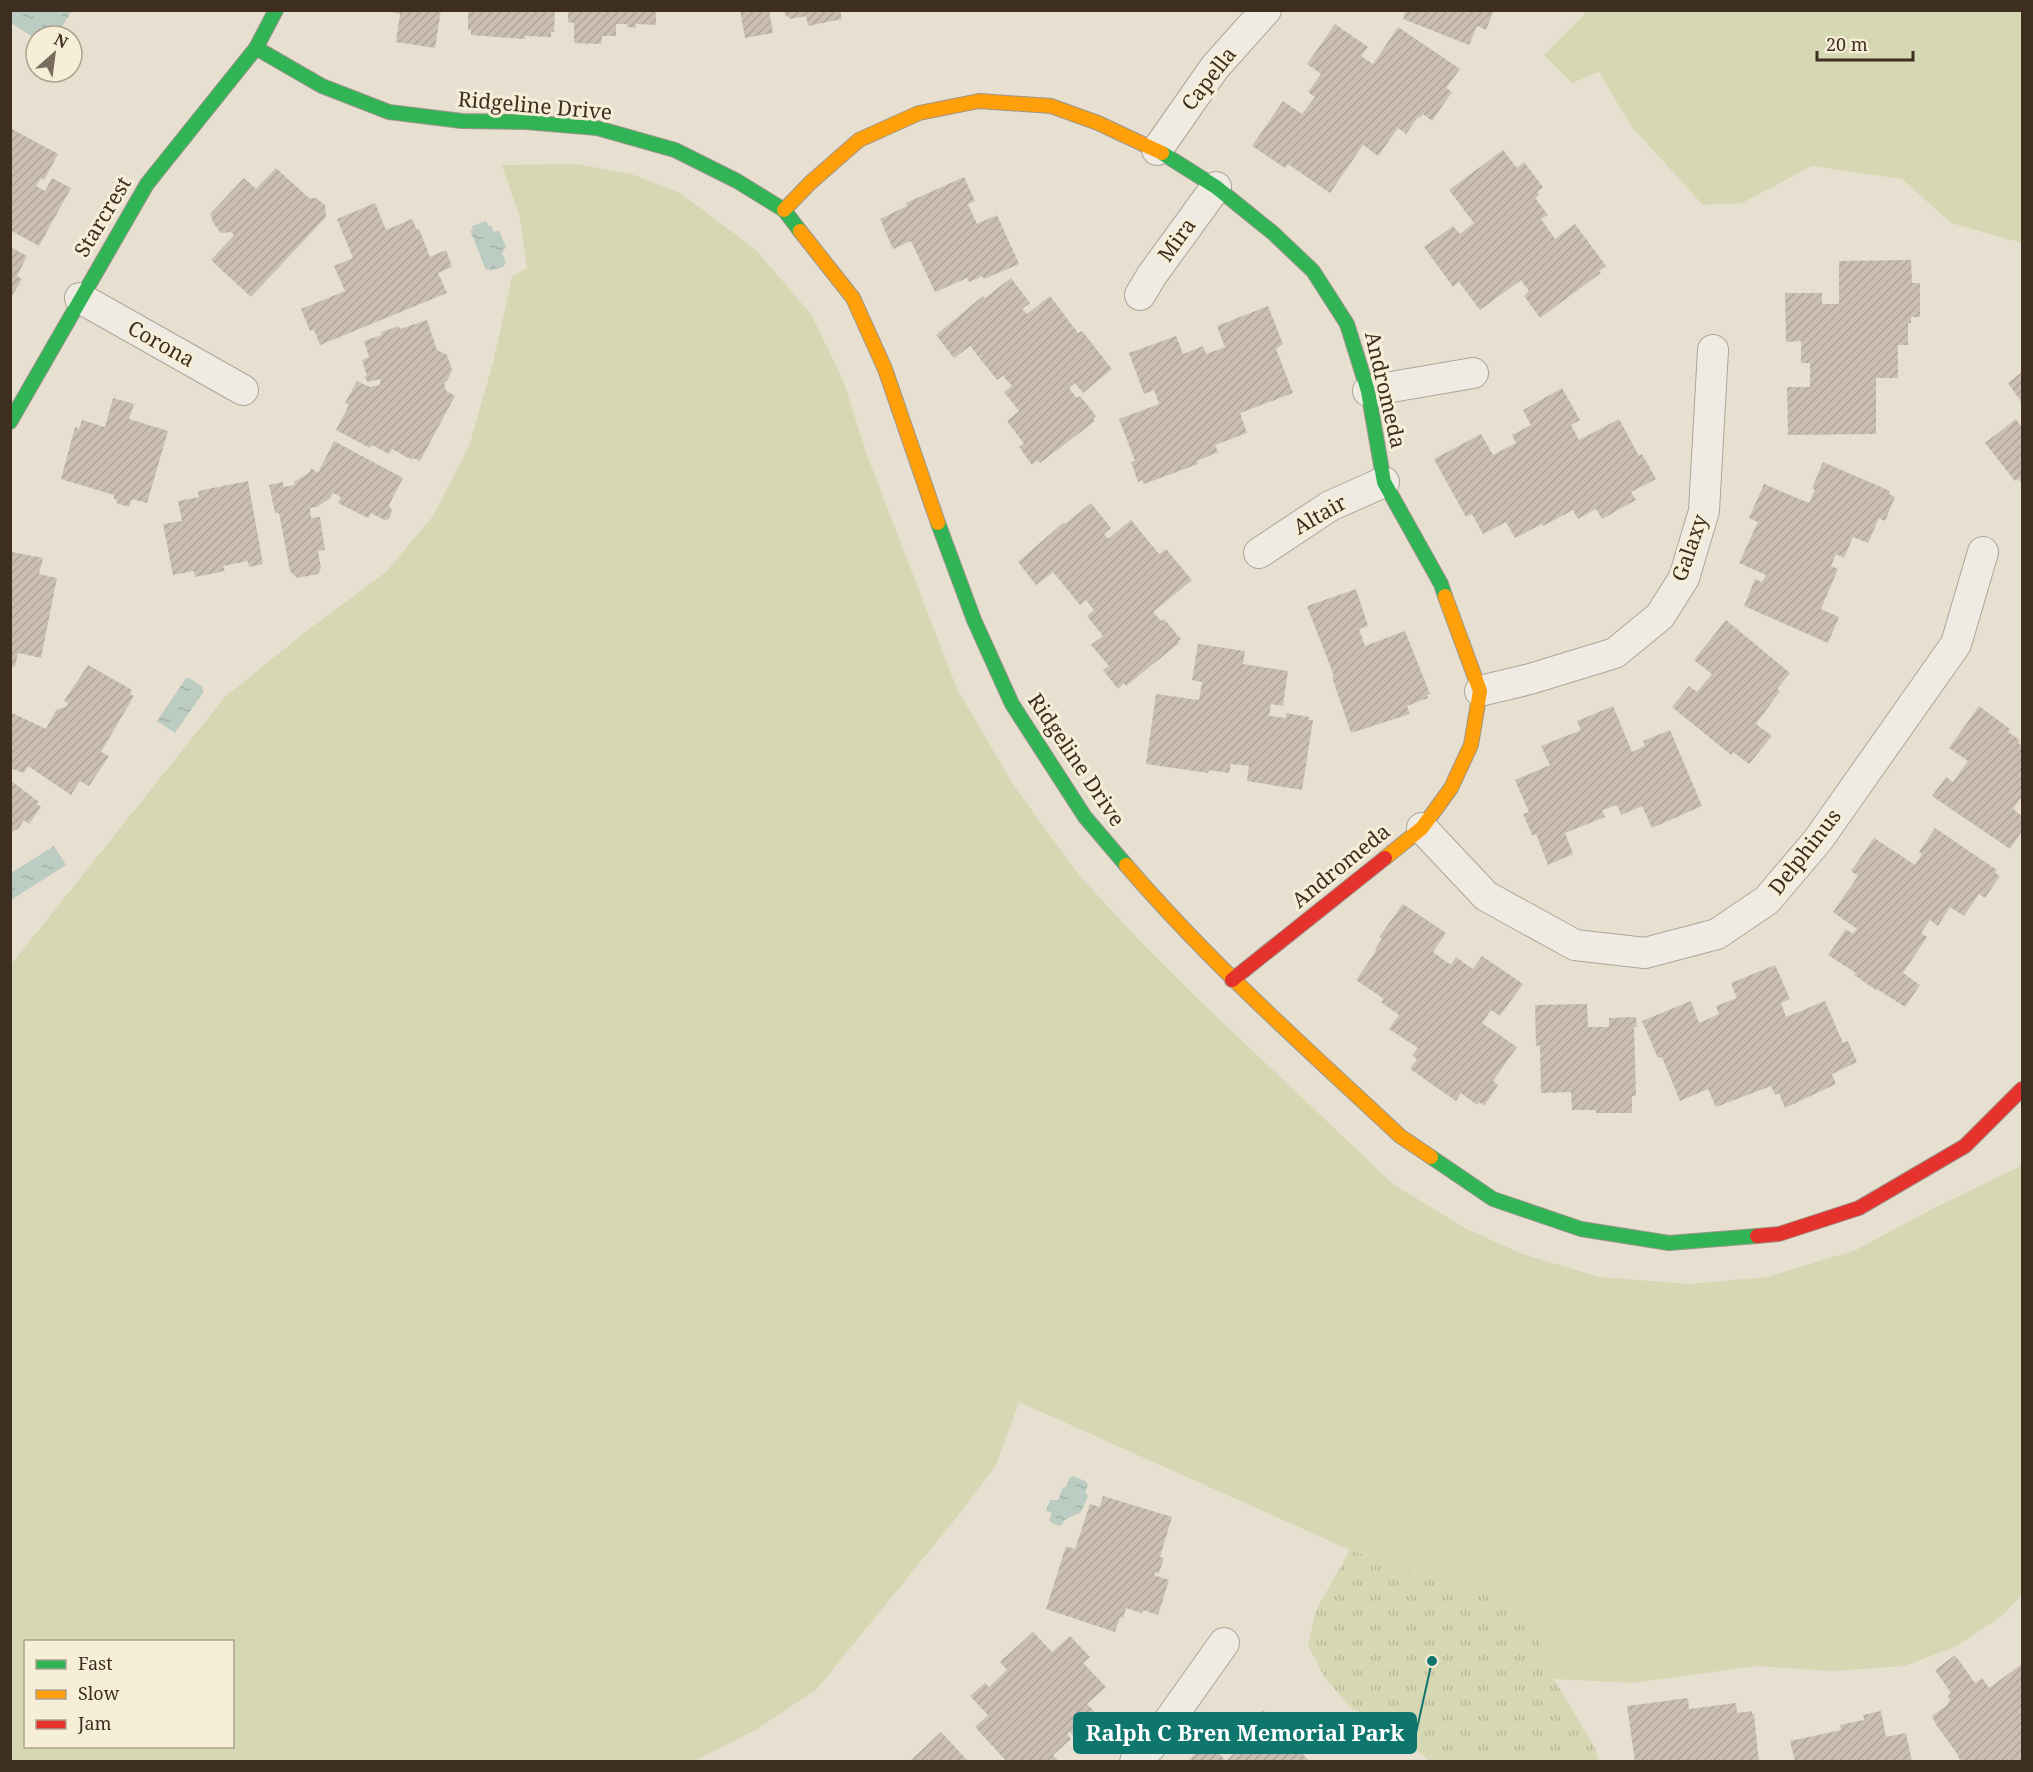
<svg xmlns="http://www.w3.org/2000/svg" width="2033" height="1772" viewBox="0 0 2033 1772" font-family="'Noto Serif',serif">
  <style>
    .grass { fill: #d6d7b3; fill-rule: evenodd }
    .park { fill: url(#park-tufts) }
    .water { fill: url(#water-ripples) }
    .building { fill: url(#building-hatch) }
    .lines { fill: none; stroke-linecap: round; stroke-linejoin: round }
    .street-casing { stroke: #ada599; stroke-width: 32 }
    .fast-casing { stroke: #9c958a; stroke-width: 16 }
    .slow-casing { stroke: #9c958a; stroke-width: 16 }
    .jam-casing { stroke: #9c958a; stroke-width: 16 }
    .street { stroke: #efebe3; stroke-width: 30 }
    .fast { stroke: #30b455; stroke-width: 14 }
    .slow { stroke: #ff9f0a; stroke-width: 14 }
    .jam { stroke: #e5322d; stroke-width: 14 }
    .labels { text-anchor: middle; stroke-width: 6; stroke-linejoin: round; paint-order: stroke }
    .street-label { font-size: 21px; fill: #3d2e20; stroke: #f7eed8 }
    .leader { fill: none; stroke: #0f766e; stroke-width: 2 }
    .callout-dot { fill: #0f766e; stroke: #f7eed8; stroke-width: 2 }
    .callout { fill: #0f766e; stroke: #0f766e; stroke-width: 2 }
    .callout-label { font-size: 22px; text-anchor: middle; font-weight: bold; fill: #fff }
  </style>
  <defs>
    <pattern id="park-tufts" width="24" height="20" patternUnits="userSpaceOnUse" patternTransform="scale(1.5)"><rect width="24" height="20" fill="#d6d7b3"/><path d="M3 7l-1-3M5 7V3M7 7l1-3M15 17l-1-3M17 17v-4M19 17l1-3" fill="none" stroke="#b9b99a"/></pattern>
    <pattern id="water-ripples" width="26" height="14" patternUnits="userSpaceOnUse" patternTransform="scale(1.5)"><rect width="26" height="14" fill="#bcccc2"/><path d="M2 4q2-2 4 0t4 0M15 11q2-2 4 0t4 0" fill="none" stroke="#a2b0a6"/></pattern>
    <pattern id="building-hatch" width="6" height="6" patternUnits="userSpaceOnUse" patternTransform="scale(1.5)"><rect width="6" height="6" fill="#cbbfb2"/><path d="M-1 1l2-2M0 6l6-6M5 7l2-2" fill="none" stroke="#afa499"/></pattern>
  </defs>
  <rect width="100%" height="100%" fill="#e7e0d1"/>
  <g class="grass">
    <path d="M1585,11H2022V243L1951,223L1902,179L1812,166L1742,203L1703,205L1631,126L1599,72L1572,83L1544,55L1585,14Z"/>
    <path d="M576,164L631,174L680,193L755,249L811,314L843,380L867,455L957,689L1014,786L1079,875L1138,939L1200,1001L1393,1184L1465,1228L1522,1254L1600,1277L1690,1284L1767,1277L1856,1250L1934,1208L2019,1167L2022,1163V1594L2004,1614L1957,1646L1905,1666L1832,1671L1757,1666L1632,1683L1554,1679L1526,1608L1350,1550L1019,1402L996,1465L952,1523L816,1690L757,1729L695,1761H11L10,966L225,697L308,630L386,572L433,516L469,446L493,363L512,277L527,268L520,218L502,165ZM26,1642H232V1746H26Z"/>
  </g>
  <path class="park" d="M1350,1550L1526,1608L1554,1679L1595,1748L1599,1761H1430L1387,1727L1350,1707L1325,1678L1308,1645L1316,1610Z"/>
  <g class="water">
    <path d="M71,10L72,11L56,36H36V39L11,23V11Z"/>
    <path d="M486,221L488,226H491L494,232L499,230L506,247L502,253L506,262L503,267L490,271L489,269L486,270L470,230L473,229L472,226Z"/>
    <path d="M186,678H189L203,687L202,689L204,691L175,733L157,721Z"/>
    <path d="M54,846L66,865L11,900V873Z"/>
    <path d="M1073,1476L1085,1481L1088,1485L1085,1492L1088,1496L1081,1512L1064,1520L1063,1524L1059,1526L1052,1523L1049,1520L1052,1513L1046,1511L1050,1500H1058L1063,1487H1066L1069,1478Z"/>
  </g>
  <g class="building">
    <path d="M383,10H441L435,48L396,42L400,14Z"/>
    <path d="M468,10H555L554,32H551V37L525,36V39L471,35V30H468Z"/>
    <path d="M568,10H656V25L636,24V28L627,27V24H616V36H602L601,44L574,43V23L568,22Z"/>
    <path d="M740,10H769L773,33L745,38Z"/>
    <path d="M784,10H840L842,19L808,26L806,16L791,19L785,15Z"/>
    <path d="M1406,10H1494L1486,30L1477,26L1469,45L1403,19Z"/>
    <path d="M1335,24L1368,47L1361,56L1373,64L1398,27L1460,69L1446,88L1452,92L1432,121L1423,114L1420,118L1418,117L1406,134L1398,128L1378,156L1363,145L1330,193L1288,164L1285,168L1252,146L1283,101L1302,114L1315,97L1308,92L1321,74L1307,64Z"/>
    <path d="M10,128L58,154L44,180L41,178L36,186L45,191L52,178L71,188L39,246L10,230Z"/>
    <path d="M1503,150L1517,168L1524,162L1543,187L1537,192L1539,195L1535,198L1548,215L1541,219L1555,239L1575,224L1606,266L1599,271L1601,273L1540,318L1524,296L1529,291L1521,280L1480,310L1459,282L1453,287L1424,247L1453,226L1460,234L1474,223L1449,190Z"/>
    <path d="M276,168L309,198H316L325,205L326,217L251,297L211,260L234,235L231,232L221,233L214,224L210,214L244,178L256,189Z"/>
    <path d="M964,177L975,201L968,204L977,224L997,215L1019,264L984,279L982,276L969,282L967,278L935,292L911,241L893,249L880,219L907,206L906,203Z"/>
    <path d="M375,203L386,230L412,219L417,230L419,229L430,257L446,250L452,267L438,273L447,293L320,345L314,330L310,331L301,309L345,291L334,266L353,258L337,219Z"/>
    <path d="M10,247L27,256L17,276L22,279L10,299Z"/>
    <path d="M1911,260L1912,283H1920V317H1911V323H1908V345H1898V378H1876V434L1788,435L1787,387H1810V363H1801V341L1786,342L1785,293H1822V304H1839V261Z"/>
    <path d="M1011,278L1030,303L1022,309L1027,314L1050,296L1078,333L1082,331L1112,369L1083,393L1075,383L1069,388L1077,398L1080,396L1096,416L1093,419L1095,421L1040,463L1037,460L1032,465L1019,447L1024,444L1007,421L1019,411L1004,392L1012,386L1003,376L997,380L970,346L954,358L936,335L983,296L985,298Z"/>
    <path d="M1268,306L1283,344L1276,349L1293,393L1240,413L1247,433L1215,445L1218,452L1197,461L1198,464L1144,484L1142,480L1138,482L1131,462L1135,461L1119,419L1159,404L1154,390L1144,394L1129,353L1176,336L1183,354L1203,346L1206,354L1225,347L1217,326Z"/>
    <path d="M427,320L437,350L447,355L452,370L447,381L444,382L446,391L455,396L420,461L413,458L412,460L392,449L389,454L372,445L370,448L336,430L349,405L345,403L357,381L370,387L380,385V379L368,382L364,377L367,376L362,360L369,357L364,341L382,335L381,332L399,326L400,329Z"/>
    <path d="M2022,372V403L2008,383Z"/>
    <path d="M1562,388L1580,420L1571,425L1579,440L1619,419L1639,456L1642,454L1656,479L1631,492L1636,500L1602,519L1596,509L1578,519L1573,510L1543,526L1542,524L1515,538L1506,522L1483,534L1472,514L1466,517L1434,459L1481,434L1493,455L1516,443L1512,435L1531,425L1523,410Z"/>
    <path d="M113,398L134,404L129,419L168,431L147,503L132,499L129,507L116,503L117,500L114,499V495L61,479L75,427L79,429L82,420L105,427Z"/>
    <path d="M2016,419L2022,428V484L2019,479L2015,481L1985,443Z"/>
    <path d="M334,441L403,478L389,505L392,511L389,519L384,520L371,513L368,518L338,503L341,497L333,493L330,498L317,507L310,508L311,518L320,517L325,550L318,551L321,568L318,574L297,578L290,571L279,513H275L269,485L283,482V487L295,485L294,482L309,473L311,468L318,473Z"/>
    <path d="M1823,462L1890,491L1889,494L1895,497L1885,521L1879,518L1868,543L1853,537L1844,558L1836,554L1831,566L1838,569L1821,609L1839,617L1828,643L1744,606L1755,579L1762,582L1766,575L1739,563L1758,522L1749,518L1764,484L1809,503L1815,490L1812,488Z"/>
    <path d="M248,481L263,564L249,567L248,561L223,566L225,571L195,577L194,571L173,575L163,524L182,521L178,501L199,497L198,491Z"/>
    <path d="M1091,503L1111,528L1104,534L1108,539L1131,520L1159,554L1166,549L1192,580L1153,612L1161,621L1164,619L1181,639L1178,641L1179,643L1126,686L1124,683L1118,689L1103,670L1109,666L1091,645L1103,636L1087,616L1094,610L1086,600L1080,605L1053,572L1036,585L1018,562L1064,522L1065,524Z"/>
    <path d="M12,552L43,558L39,574L57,578L41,658L18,653L15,667L10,666V561Z"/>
    <path d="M1356,589L1368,626L1359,629L1365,646L1405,631L1430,694L1427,695L1428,698L1407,706L1410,714L1351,733L1332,677L1334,676L1307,606Z"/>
    <path d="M1726,620L1790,673L1777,689L1780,691L1756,724L1772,736L1749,764L1733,752L1731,755L1672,707L1689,686L1697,692L1712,674L1694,660Z"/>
    <path d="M1198,644L1245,651L1243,664L1288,671L1283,706L1271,704L1269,716L1286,718V713L1309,717V720H1313L1302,790L1247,781L1249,766L1231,764L1229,773L1209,770L1208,773L1146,764L1156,694L1199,700L1202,682L1192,680Z"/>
    <path d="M88,665L132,690L130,694L134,696L101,752L109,756L89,786L80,781L71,795L28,766L24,773L10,768V712L46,729L56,710L67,706L68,703L64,701Z"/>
    <path d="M1613,706L1632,752L1645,746L1643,741L1670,730L1702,806L1652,828L1642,806L1621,815L1617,805L1602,810L1605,817L1565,833L1573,854L1548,865L1536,834L1532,835L1523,814L1529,812L1515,780L1550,765L1541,746L1581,730L1577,721Z"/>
    <path d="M1979,706L2010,729L2008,732L2020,740L2018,743L2022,746V796L2013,809L2022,816V831L2010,849L1932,796L1946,777L1953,782L1968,761L1949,748Z"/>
    <path d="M10,780L39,802L37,804L41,807L29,824L24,820L19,828L10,833Z"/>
    <path d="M1935,828L1997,870L1995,873L2000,876L1985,898L1979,894L1964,916L1950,907L1938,926L1930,920L1921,933L1927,937L1903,973L1920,985L1905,1007L1877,989L1876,990L1854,975L1856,973L1828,955L1846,929L1853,934L1857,929L1833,912L1858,876L1851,871L1874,838L1915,865L1922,854L1919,852Z"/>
    <path d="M1403,904L1446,933L1433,952L1451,965L1456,957L1473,969L1482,956L1523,984L1500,1016L1491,1010L1482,1023L1517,1047L1493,1081L1498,1085L1484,1106L1479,1102L1477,1105L1461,1093L1456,1101L1410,1069L1417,1059L1412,1056L1418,1048L1389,1029L1399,1015L1381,1002L1384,999L1356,980L1376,951L1375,949L1382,939L1379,937Z"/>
    <path d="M1775,965L1790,999L1781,1003L1786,1017L1825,1001L1843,1043L1848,1041L1857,1062L1832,1074L1836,1084L1785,1108L1779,1093L1775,1095L1771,1086L1716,1107L1708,1089L1680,1101L1662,1057L1658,1058L1642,1021L1691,1001L1699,1023L1719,1014L1716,1006L1737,998L1731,983Z"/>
    <path d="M1587,1004L1588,1027H1609V1018L1636,1017L1637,1027H1634L1636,1096H1632V1113H1596V1110H1572L1571,1092L1541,1093L1540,1045L1536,1046L1535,1005Z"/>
    <path d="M1103,1496L1172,1517L1160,1557L1164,1558L1159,1573L1155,1572L1154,1575L1169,1580L1158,1615L1143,1610L1142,1613L1126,1608L1123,1618L1120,1617L1115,1632L1046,1609L1066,1546L1075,1549L1090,1504L1100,1507Z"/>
    <path d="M1033,1632L1052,1652L1070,1636L1090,1657L1083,1663L1106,1687L1087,1704L1094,1711L1084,1720L1086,1723L1073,1735L1070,1732L1067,1734L1071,1739L1053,1755L1059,1762H1007L975,1727L988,1715L970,1696L985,1683L989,1687L1007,1670L1000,1662Z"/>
    <path d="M1955,1655L1975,1683L1982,1678L1989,1688L2022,1664V1762H1961L1956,1752L1937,1726L1932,1716L1947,1705L1950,1700L1948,1696L1951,1693L1935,1670Z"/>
    <path d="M1688,1698L1689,1709L1736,1703L1737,1713L1752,1711V1714H1754L1759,1762H1635L1627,1706Z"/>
    <path d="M1263,1710L1310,1762H1186L1209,1742L1226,1761L1241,1747L1233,1737Z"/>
    <path d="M1881,1711L1886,1737L1906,1733L1912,1762H1795L1790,1741L1841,1730L1840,1725L1864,1720L1863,1715Z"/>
    <path d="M941,1732L969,1762H909Z"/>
  </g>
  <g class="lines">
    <defs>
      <g id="street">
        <path d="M1157,150L1215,67L1266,10"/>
        <path d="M1140,295L1152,275L1216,187"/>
        <path d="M80,298L243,390"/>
        <path d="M1368,391L1473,373"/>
        <path d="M1259,553L1330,506L1384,482"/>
        <path d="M1480,691L1530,679L1615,653L1660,616L1684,578L1704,511L1713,350"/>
        <path d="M1422,828L1486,896L1575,945L1645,953L1717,934L1767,900L1818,840L1956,644L1983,552"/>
        <path d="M1135,1762L1151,1746L1224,1643"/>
      </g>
      <g id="fast">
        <path d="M256,48L322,86L389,112L462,121L526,122L597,128L675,150L737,181L784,210L800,231"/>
        <path d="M1162,153L1216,187L1273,233L1313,271L1347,324L1368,391L1384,482L1441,584L1445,596"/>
        <path d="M10,422L147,184L256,48L276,10"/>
        <path d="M938,523L974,620L1012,704L1085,817L1126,865"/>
        <path d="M1431,1157L1493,1199L1581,1229L1669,1243L1757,1236"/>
      </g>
      <g id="slow">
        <path d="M784,210L810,183L859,140L919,113L979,101L1051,106L1098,123L1162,153"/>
        <path d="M800,231L853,298L885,369L938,523"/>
        <path d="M1385,858L1422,828L1451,788L1471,745L1480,691L1445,596"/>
        <path d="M1126,865C1210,963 1306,1048 1400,1136L1431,1157"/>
      </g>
      <g id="jam">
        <path d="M1232,980L1385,858"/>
        <path d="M1757,1236L1779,1234L1859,1208L1965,1146L2022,1089"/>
      </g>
    </defs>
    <use href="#street" class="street-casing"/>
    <use href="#fast" class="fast-casing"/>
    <use href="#slow" class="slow-casing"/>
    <use href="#jam" class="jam-casing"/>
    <use href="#street" class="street"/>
    <use href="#fast" class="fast"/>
    <use href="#slow" class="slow"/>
    <use href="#jam" class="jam"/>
  </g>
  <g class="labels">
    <g class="street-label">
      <text transform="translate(1209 79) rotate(-52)" y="7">Capella</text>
      <text transform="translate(535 106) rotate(5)" y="7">Ridgeline Drive</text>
      <text transform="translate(103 217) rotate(-59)" y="7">Starcrest</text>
      <text transform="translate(1177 240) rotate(-54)" y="7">Mira</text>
      <text transform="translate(161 344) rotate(29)" y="7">Corona</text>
      <text transform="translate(1385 390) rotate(77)" y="7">Andromeda</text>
      <text transform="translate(1320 515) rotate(-30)" y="7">Altair</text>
      <text transform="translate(1690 548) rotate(-71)" y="7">Galaxy</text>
      <text transform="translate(1076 760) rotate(56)" y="7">Ridgeline Drive</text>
      <text transform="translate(1805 852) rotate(-52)" y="7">Delphinus</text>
      <text transform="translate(1341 866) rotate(-39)" y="7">Andromeda</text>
    </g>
  </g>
  <path class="leader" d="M1432 1661L1416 1733"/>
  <circle class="callout-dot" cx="1432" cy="1661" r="6"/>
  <rect class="callout" x="1074" y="1713" width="342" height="40" rx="6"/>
  <g class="callout-label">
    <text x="1245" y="1741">Ralph C Bren Memorial Park</text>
  </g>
  <rect width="2033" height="1772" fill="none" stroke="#3d2e20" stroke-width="24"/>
  <rect x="24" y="1640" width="210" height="108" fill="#f7eed8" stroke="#ada18e" stroke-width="1.5"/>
  <rect x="36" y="1660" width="30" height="9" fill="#30b455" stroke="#ada18e" stroke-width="1.5"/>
  <text x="78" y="1670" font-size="18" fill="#3d2e20">Fast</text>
  <rect x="36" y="1690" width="30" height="9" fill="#ff9f0a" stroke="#ada18e" stroke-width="1.5"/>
  <text x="78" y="1700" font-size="18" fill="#3d2e20">Slow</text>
  <rect x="36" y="1720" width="30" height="9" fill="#e5322d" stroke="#ada18e" stroke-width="1.5"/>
  <text x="78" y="1730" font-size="18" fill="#3d2e20">Jam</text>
  <g transform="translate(54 54) rotate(28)"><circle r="28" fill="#f7eed8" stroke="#ada18e" stroke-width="1.5"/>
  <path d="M0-4.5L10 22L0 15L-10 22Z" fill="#786c5e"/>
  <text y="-9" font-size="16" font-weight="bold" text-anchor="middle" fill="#3d2e20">N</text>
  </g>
  <path d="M1817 51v9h96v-9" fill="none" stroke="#3d2e20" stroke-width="3"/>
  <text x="1826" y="51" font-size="18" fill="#3d2e20" stroke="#f7eed8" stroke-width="4.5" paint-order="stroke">20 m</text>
</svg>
